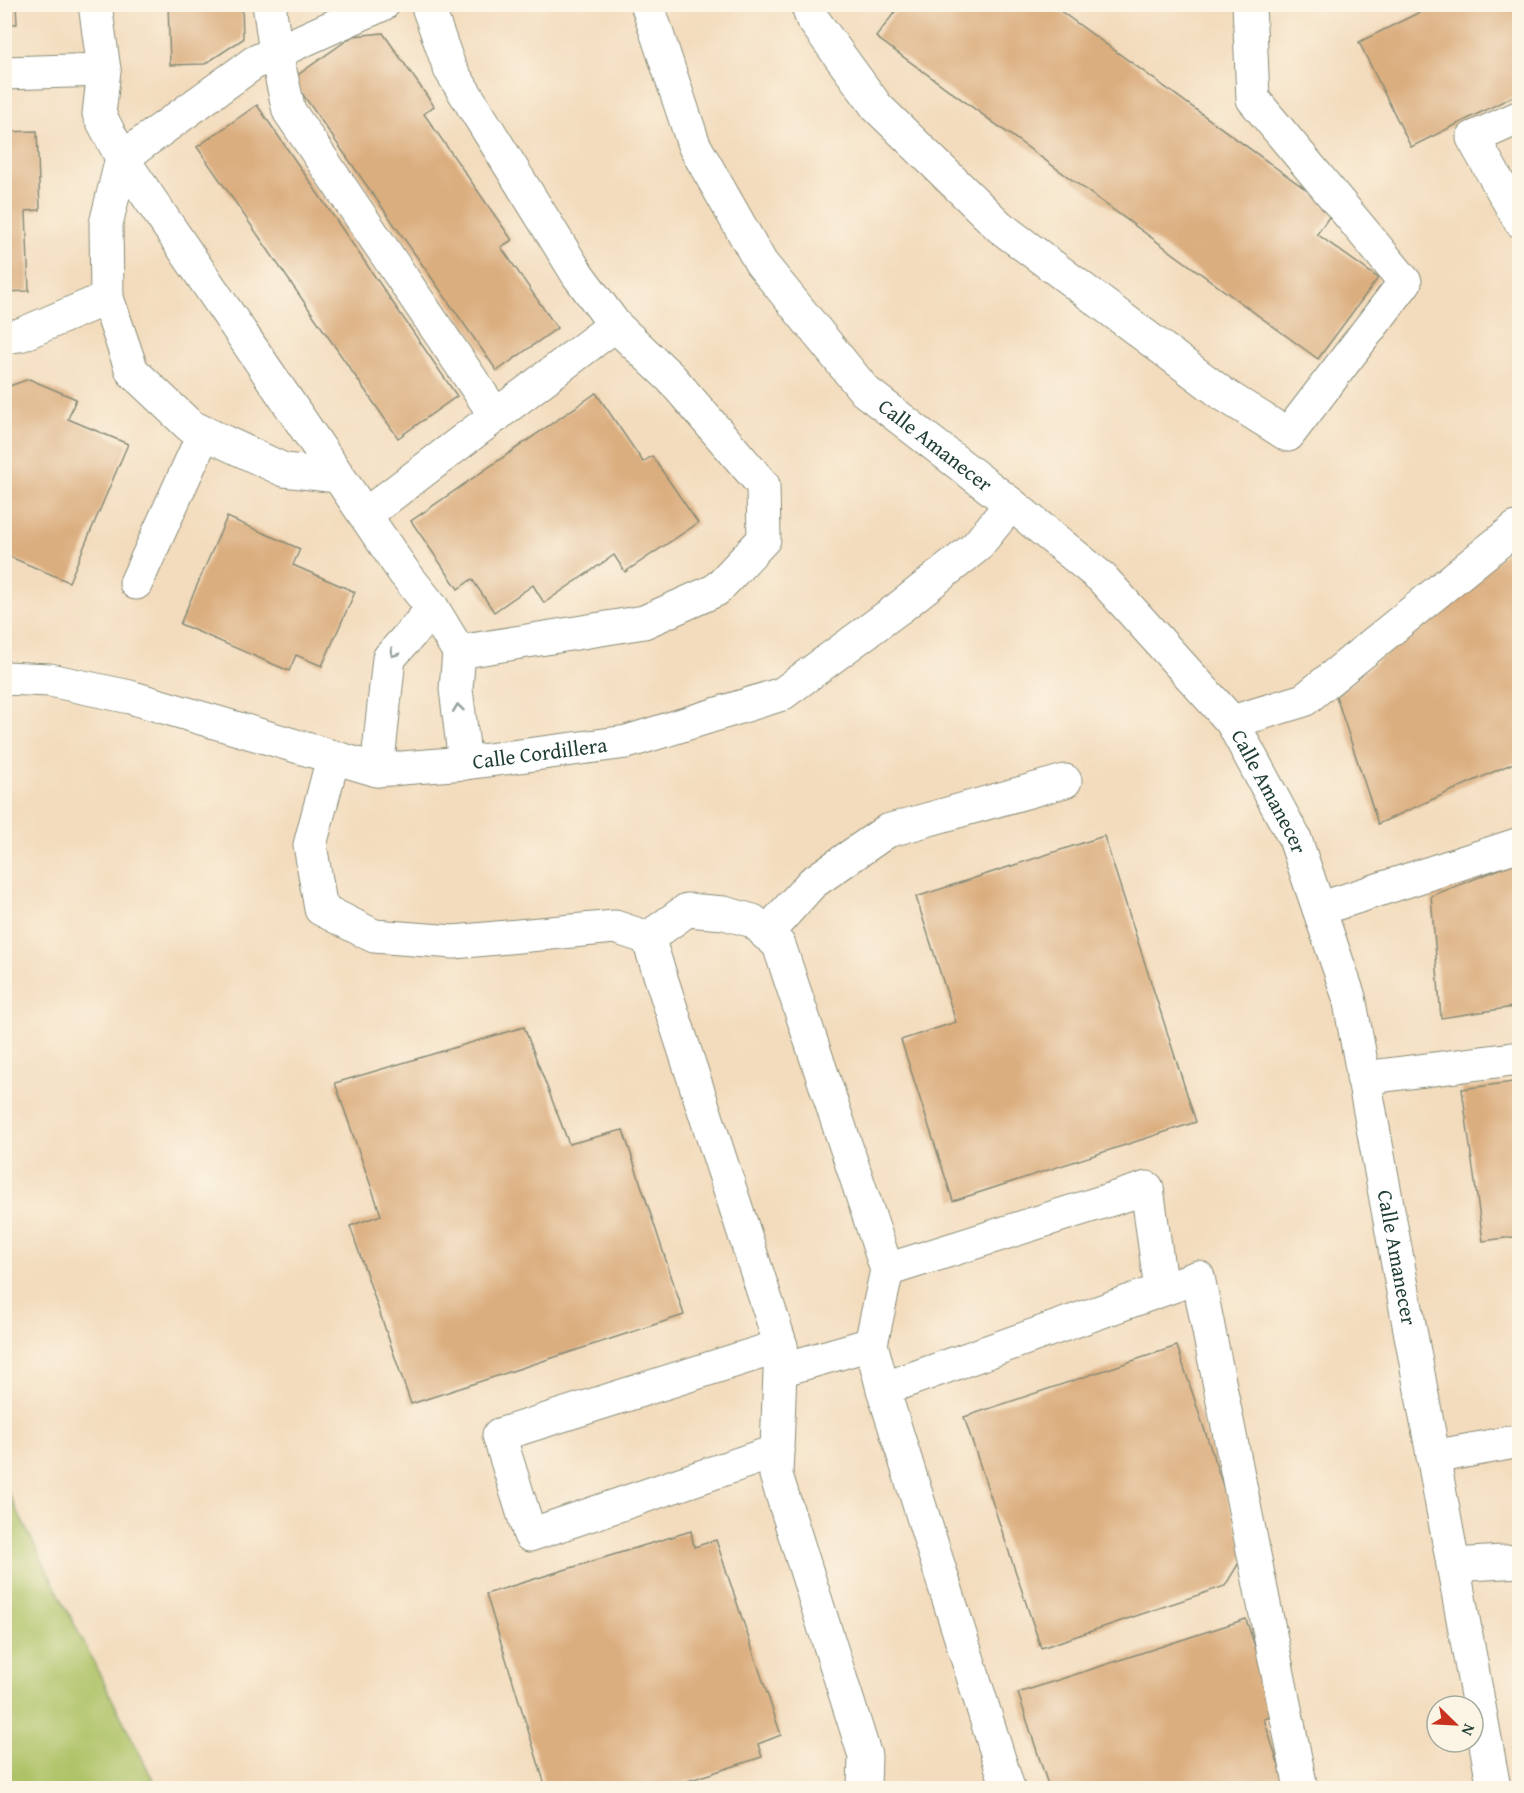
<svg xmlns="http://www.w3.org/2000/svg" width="1524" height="1793" viewBox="0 0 1524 1793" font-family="'Gentium Book Plus',serif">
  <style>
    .green { fill: #aec368; stroke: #66804e; stroke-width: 1.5 }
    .building { fill: #dbae7f }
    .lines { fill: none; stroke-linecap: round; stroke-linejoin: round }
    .minor-casing { stroke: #898c78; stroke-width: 35 }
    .minor { stroke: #fff; stroke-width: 33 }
    .oneway { stroke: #8f9e9a }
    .labels { text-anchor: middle; stroke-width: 6; stroke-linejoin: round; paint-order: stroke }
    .street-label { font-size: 21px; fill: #1f3d34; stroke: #fcf5e5 }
  </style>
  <rect width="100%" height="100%" fill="#fcf5e5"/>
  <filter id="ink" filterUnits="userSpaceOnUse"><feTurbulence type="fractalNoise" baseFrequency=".0167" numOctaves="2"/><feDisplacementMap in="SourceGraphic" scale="12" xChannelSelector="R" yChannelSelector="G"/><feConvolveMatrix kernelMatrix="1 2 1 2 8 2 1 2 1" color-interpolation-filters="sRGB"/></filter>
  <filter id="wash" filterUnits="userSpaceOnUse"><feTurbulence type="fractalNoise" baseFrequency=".008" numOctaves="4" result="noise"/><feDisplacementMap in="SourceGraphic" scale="24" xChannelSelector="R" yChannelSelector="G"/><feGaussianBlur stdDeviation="1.35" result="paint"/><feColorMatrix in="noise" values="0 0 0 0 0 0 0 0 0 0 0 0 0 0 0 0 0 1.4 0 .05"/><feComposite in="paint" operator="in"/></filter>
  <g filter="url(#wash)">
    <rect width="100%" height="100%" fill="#f3dcbd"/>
    <path class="green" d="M5,1487L157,1788H5Z"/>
    <g id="blocks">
      <g class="building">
        <path d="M4,4H16L17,24H4Z"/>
        <path d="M168,4H242L243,39L205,64L170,65Z"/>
        <path d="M900,5H1052L1334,210L1317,234L1378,278L1318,359L876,37Z"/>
        <path d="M1434,5H1520V93L1411,147L1359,42Z"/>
        <path d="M383,33L434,106L424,114L512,240L501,247L557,328L497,371L292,79L353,36Z"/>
        <path d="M257,105L457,396L398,438L197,147Z"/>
        <path d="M37,131L40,210L26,211L29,291L4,292V132Z"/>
        <path d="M29,379L76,399L68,419L128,444L69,582L8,556L4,564V388Z"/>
        <path d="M596,393L643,462L652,456L698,523L625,572L614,555L544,603L533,585L494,612L472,579L458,589L411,521Z"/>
        <path d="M227,517L300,549L293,565L355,592L322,666L296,655L289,671L180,624Z"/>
        <path d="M1513,546L1520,555V642L1517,645L1520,650V760L1378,824L1336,696Z"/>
        <path d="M1104,836L1196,1122L953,1201L901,1040L956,1022L916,897Z"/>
        <path d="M1520,861V1006L1441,1018L1431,896Z"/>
        <path d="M524,1027L569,1144L623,1130L684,1315L411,1404L350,1226L381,1215L335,1083Z"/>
        <path d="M1520,1081V1236L1483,1241L1462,1089Z"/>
        <path d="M1177,1346L1245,1553L1225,1586L1041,1648L964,1417Z"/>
        <path d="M691,1531L694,1547L716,1540L781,1735L758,1744L762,1757L666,1788H546L486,1594Z"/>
        <path d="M1246,1619L1277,1715L1264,1719L1286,1788H1049L1018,1693Z"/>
      </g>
    </g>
  </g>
  <g filter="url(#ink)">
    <use href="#blocks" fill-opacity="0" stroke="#898c78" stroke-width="1.5"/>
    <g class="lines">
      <defs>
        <g id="minor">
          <path d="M95,4L104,70L99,114L122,158L403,571L433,609L459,652L456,689L465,763"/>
          <path d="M269,4L276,53L289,111L496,416"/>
          <path d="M427,4L450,69L578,275L615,325L671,378L763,485L764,539L716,590L644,622L459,652"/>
          <path id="s1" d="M647,4L694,145L761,263L865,391L1011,504L1102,578L1232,722L1295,839L1349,997L1494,1788"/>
          <path d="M807,4L812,18L877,107L1000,227L1223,394L1288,435L1405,282L1253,99L1249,4"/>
          <path d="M4,73L104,70"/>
          <path d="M1520,117L1473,138L1520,221"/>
          <path d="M107,298L132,371L190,426L284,470L338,476"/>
          <path d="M4,337L20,335L107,298L106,224L122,158L255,62L383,4"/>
          <path d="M365,515L615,325"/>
          <path d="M136,583L204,433"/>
          <path id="s2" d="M4,678L50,680L130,697L377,770L465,763L627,742L782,694L899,608L976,547L1011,504"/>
          <path d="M1232,722L1304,700L1516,528L1520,533"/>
          <path d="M333,758L310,845L321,909L374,936L454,942L615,927L648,938L781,1346L776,1475L865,1756L864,1788"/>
          <path d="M377,770L389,658L433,609"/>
          <path d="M1319,909L1520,844"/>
          <path d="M766,934L812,883L887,831L1065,781"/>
          <path d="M648,938L687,910L724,913L753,921L779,945L887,1270"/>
          <path d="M1363,1078L1520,1058"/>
          <path d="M781,1370L871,1344"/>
          <path d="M883,1389L1198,1277L1301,1788"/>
          <path d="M777,1451L530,1535L499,1435L781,1346"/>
          <path d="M1433,1457L1520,1441"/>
          <path d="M1453,1565L1520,1561"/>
          <path d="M1008,1788L883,1389L871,1344L887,1270L1147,1188L1161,1290"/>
        </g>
      </defs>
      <use href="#minor" class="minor-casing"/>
      <use href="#minor" class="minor"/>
    </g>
    <defs><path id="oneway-chevron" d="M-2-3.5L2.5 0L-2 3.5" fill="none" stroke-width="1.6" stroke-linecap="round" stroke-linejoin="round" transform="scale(1.5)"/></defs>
    <g class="oneway">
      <use href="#oneway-chevron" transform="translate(394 653) rotate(126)"/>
      <use href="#oneway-chevron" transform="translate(458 708) rotate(-97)"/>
    </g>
  </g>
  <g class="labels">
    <g class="street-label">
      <text dy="7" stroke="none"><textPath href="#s1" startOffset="538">Calle Amanecer</textPath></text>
      <text dy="7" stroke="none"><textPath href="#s2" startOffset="549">Calle Cordillera</textPath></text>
      <text dy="7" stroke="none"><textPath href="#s1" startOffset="1024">Calle Amanecer</textPath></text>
      <text dy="7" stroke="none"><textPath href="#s1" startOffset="1510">Calle Amanecer</textPath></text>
    </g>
  </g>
  <rect width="1524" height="1793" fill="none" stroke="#fcf5e5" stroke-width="24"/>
  <g transform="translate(1455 1724) rotate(114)"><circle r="28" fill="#fcf5e5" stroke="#a4ab9e" stroke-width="1.5"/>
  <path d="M0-4.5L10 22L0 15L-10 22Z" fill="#c8321e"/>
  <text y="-9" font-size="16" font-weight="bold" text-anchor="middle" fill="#1f3d34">N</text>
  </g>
</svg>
